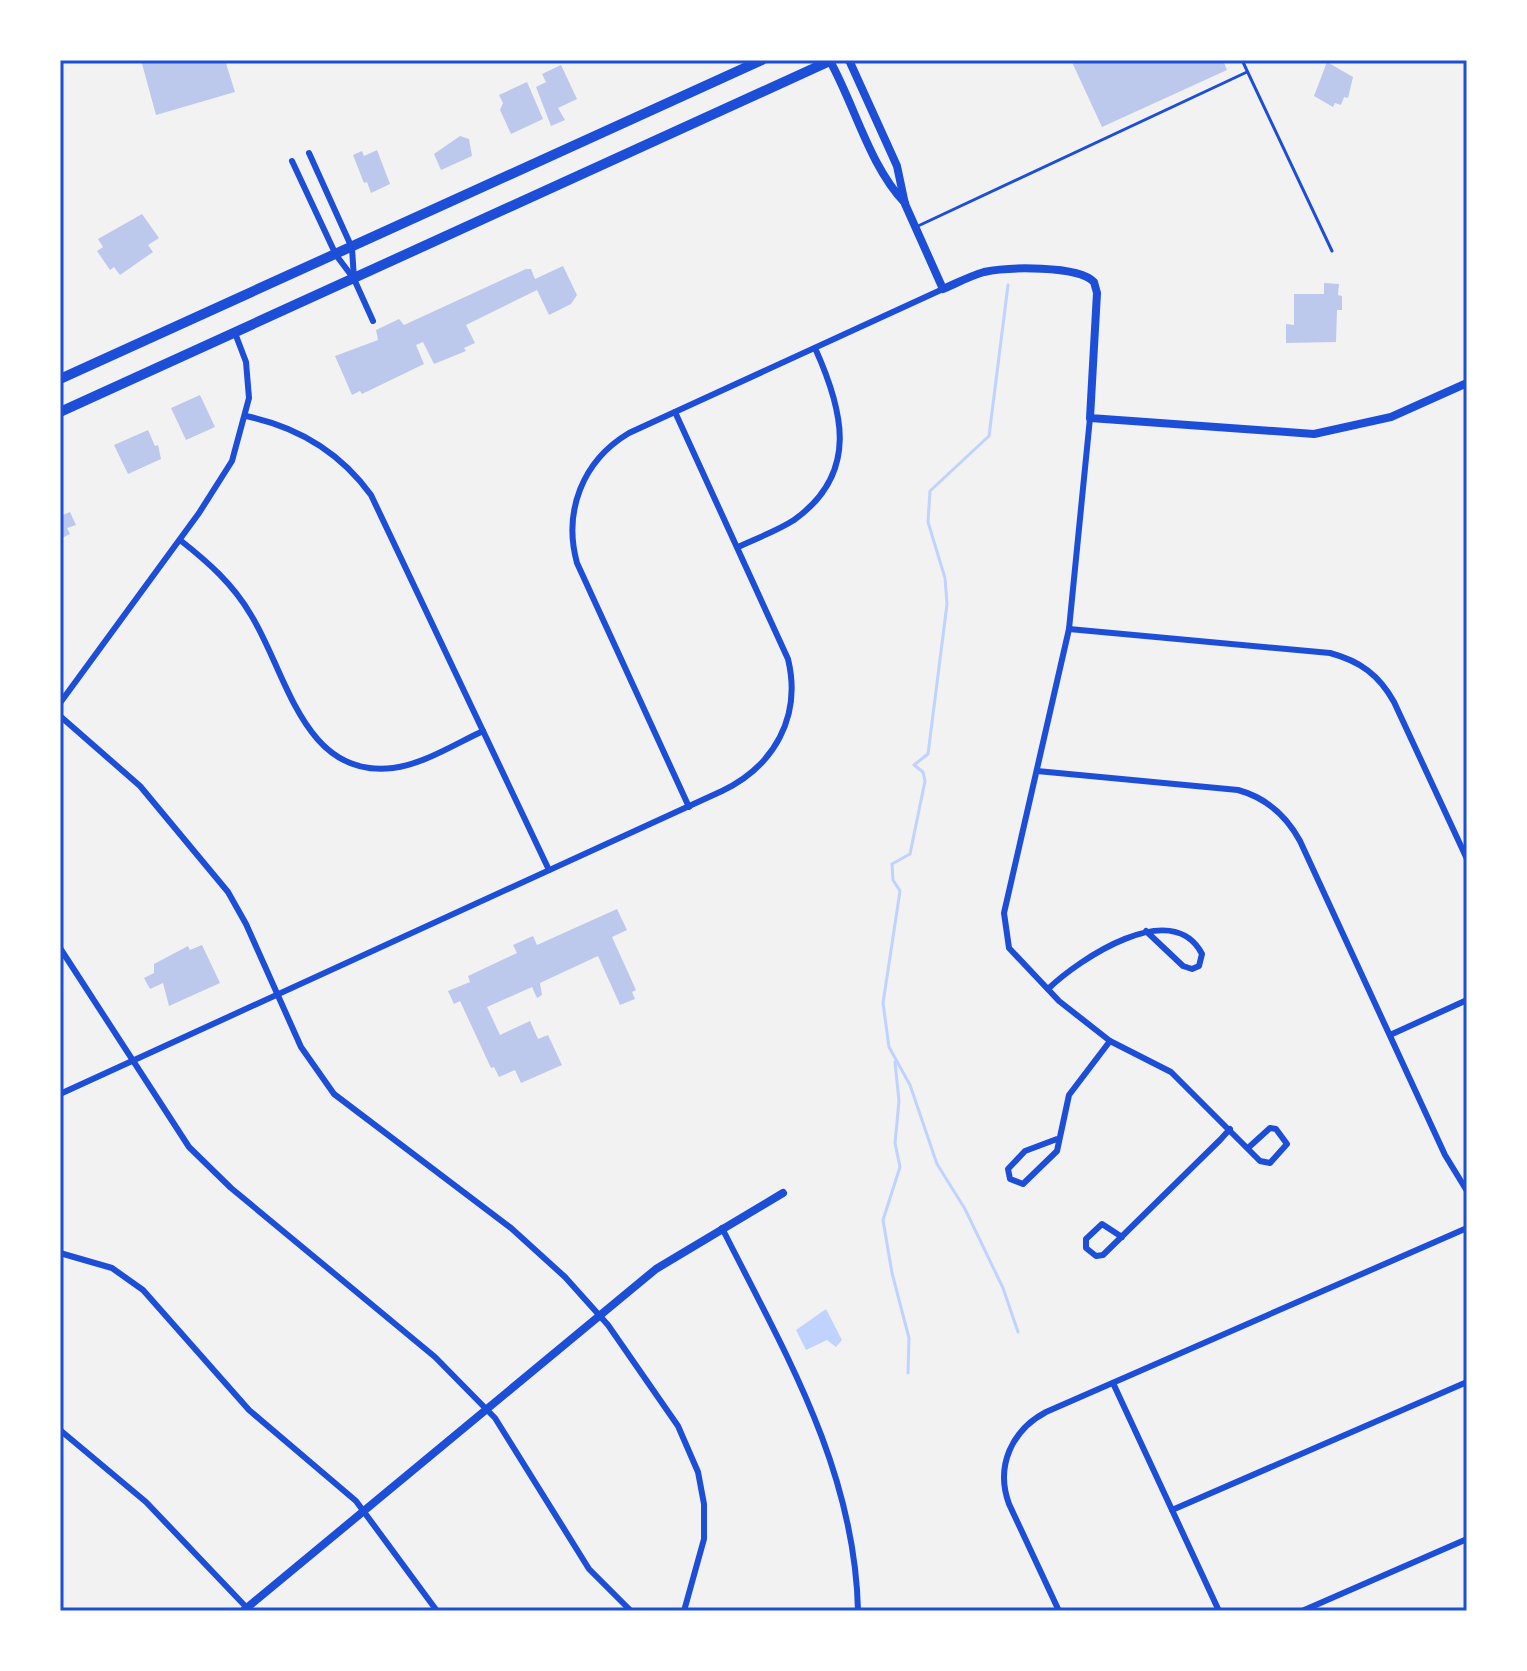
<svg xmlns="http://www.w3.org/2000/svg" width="1527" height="1671" viewBox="0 0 1527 1671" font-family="'Noto Sans',sans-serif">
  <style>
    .water { fill: #bfd3fe }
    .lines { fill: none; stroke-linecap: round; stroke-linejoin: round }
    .stream { stroke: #bfd3fe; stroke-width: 3 }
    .building { fill: #bdc9ec }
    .service { stroke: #1d4ed8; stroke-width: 3 }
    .minor { stroke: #1d4ed8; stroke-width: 6 }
    .tertiary { stroke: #1d4ed8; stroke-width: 8 }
    .primary { stroke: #1d4ed8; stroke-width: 10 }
    .neatline { fill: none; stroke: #1d4ed8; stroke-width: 3 }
  </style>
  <rect width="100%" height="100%" fill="#f2f2f2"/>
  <path class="water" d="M826,1309L842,1340L836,1347L827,1340L806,1350L796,1330Z"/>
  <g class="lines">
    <g class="stream">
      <path d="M1008,285L989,436L930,491L928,522L945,578L947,604L928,754L914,765L923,772L925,781L910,854L892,864L893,880L900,891L883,1003L889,1047L910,1085L937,1164L965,1209L1003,1288L1018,1332"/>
      <path d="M895,1062L899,1101L895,1143L900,1167L883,1220L892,1273L909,1338L908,1373"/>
    </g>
  </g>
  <g class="building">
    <path d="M141,60H225L235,92L156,115Z"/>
    <path d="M1071,60H1223L1227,70L1102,127Z"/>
    <path d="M1327,62L1353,77L1348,98L1344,97L1341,105L1335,103L1333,107L1314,96Z"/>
    <path d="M561,65L577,99L558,108L565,120L551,126L536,87L546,82L542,74Z"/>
    <path d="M527,82L543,119L511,134L500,110L503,103L499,95Z"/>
    <path d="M460,136L469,139L472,156L441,170L434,154Z"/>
    <path d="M377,150L390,184L371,193L367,182L364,183L353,155L362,151L364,156Z"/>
    <path d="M142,214L159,238L148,245L153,252L120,275L114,267L110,270L97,251L103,247L98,239Z"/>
    <path d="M563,266L577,295L571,304L549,315L537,290L466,325L475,343L464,348L466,351L434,364L423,342L416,345L424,364L362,394L360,391L352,395L335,356L378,340L376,330L399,319L404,325L526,269H531L535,279Z"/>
    <path d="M1324,283L1339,284L1338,295L1342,296V310H1337L1336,342L1286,343V324L1294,325V294H1324Z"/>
    <path d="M200,395L215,427L186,440L171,408Z"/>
    <path d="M148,430L155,446L158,445L161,459L128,474L114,445Z"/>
    <path d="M70,512L76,525L67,528L70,534L60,539V516Z"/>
    <path d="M617,909L627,930L612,937L636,990L632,992L635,999L620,1005L598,956L540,983L542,995L537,998L532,987L487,1007L500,1035L530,1021L538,1039L548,1035L562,1065L521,1083L515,1070L499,1077L494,1067L491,1068L460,1001L454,1004L448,991L470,982L468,976L517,953L513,945L533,936L537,945Z"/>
    <path d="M202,945L220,983L169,1006L163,983L150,989L144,978L154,973V964L188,946L190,950Z"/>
  </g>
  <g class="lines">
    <g class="service">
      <path d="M1242,60L1332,251"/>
      <path d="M918,226L1247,72"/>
    </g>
    <g class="minor">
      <path d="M309,153L352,248L354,279"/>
      <path d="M292,161L336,255L354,279L373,321"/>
      <path d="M246,416C299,427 340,452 371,495L549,870"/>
      <path d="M1090,418L1069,629L1004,913L1009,948L1059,1001L1110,1041L1171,1072L1260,1161L1270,1163L1287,1144L1276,1129L1270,1128L1248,1148"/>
      <path d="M180,540C208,562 233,584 251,615C287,673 303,779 393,768C424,764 455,744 483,731"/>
      <path d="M738,547C757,538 777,531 794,520C860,473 843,410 815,348"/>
      <path d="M1069,629L1330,653C1360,661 1379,675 1394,702L1467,859"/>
      <path d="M60,703L199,513L232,461L249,398L246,362L235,333"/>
      <path d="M60,716L140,786L228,892L246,924L301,1047L334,1094L511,1228L565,1277L608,1325L678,1426L698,1472L704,1504V1539L684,1611"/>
      <path d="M1037,771L1238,790C1267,798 1286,815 1300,841L1445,1155L1467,1191"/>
      <path d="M689,807L577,563C563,512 582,461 629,433L943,289"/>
      <path d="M60,948L189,1147L231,1188L435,1357L495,1418L589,1569L631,1611"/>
      <path d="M1048,989C1078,960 1172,896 1202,954L1199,966L1192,969L1183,966L1146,931"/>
      <path d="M1390,1035L1467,1000"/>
      <path d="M60,1094L722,791C774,766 802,717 788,659L675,412"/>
      <path d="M1057,1139L1025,1151L1008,1169L1010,1179L1023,1184L1057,1151L1069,1095L1110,1041"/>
      <path d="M722,1228C784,1351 855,1469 858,1611"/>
      <path d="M1122,1237L1102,1224L1086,1239V1248L1096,1256L1103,1255L1220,1140L1230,1129"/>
      <path d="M60,1253L112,1268L143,1290L249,1410L356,1501L437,1611"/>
      <path d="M1113,1383L1219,1611"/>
      <path d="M60,1430L146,1502L248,1609"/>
      <path d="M1172,1510L1467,1382"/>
      <path d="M1059,1611L1009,1504C995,1466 1012,1430 1046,1412L1467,1228"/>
      <path d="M1302,1611L1467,1539"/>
    </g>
    <g class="tertiary">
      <path d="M849,60L897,166L905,204L943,289C957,283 970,276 984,272C1007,267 1078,265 1094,282L1097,293L1090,418L1314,434L1391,417L1467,383"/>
      <path d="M830,61C855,106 869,165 905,203"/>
      <path d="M243,1611L656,1269L783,1193"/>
    </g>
    <g class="primary">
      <path d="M60,379L762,60"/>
      <path d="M60,412L832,60"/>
    </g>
  </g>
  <rect width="1527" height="1671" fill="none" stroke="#ffffff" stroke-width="124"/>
  <rect x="62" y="62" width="1403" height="1547" class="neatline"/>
</svg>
